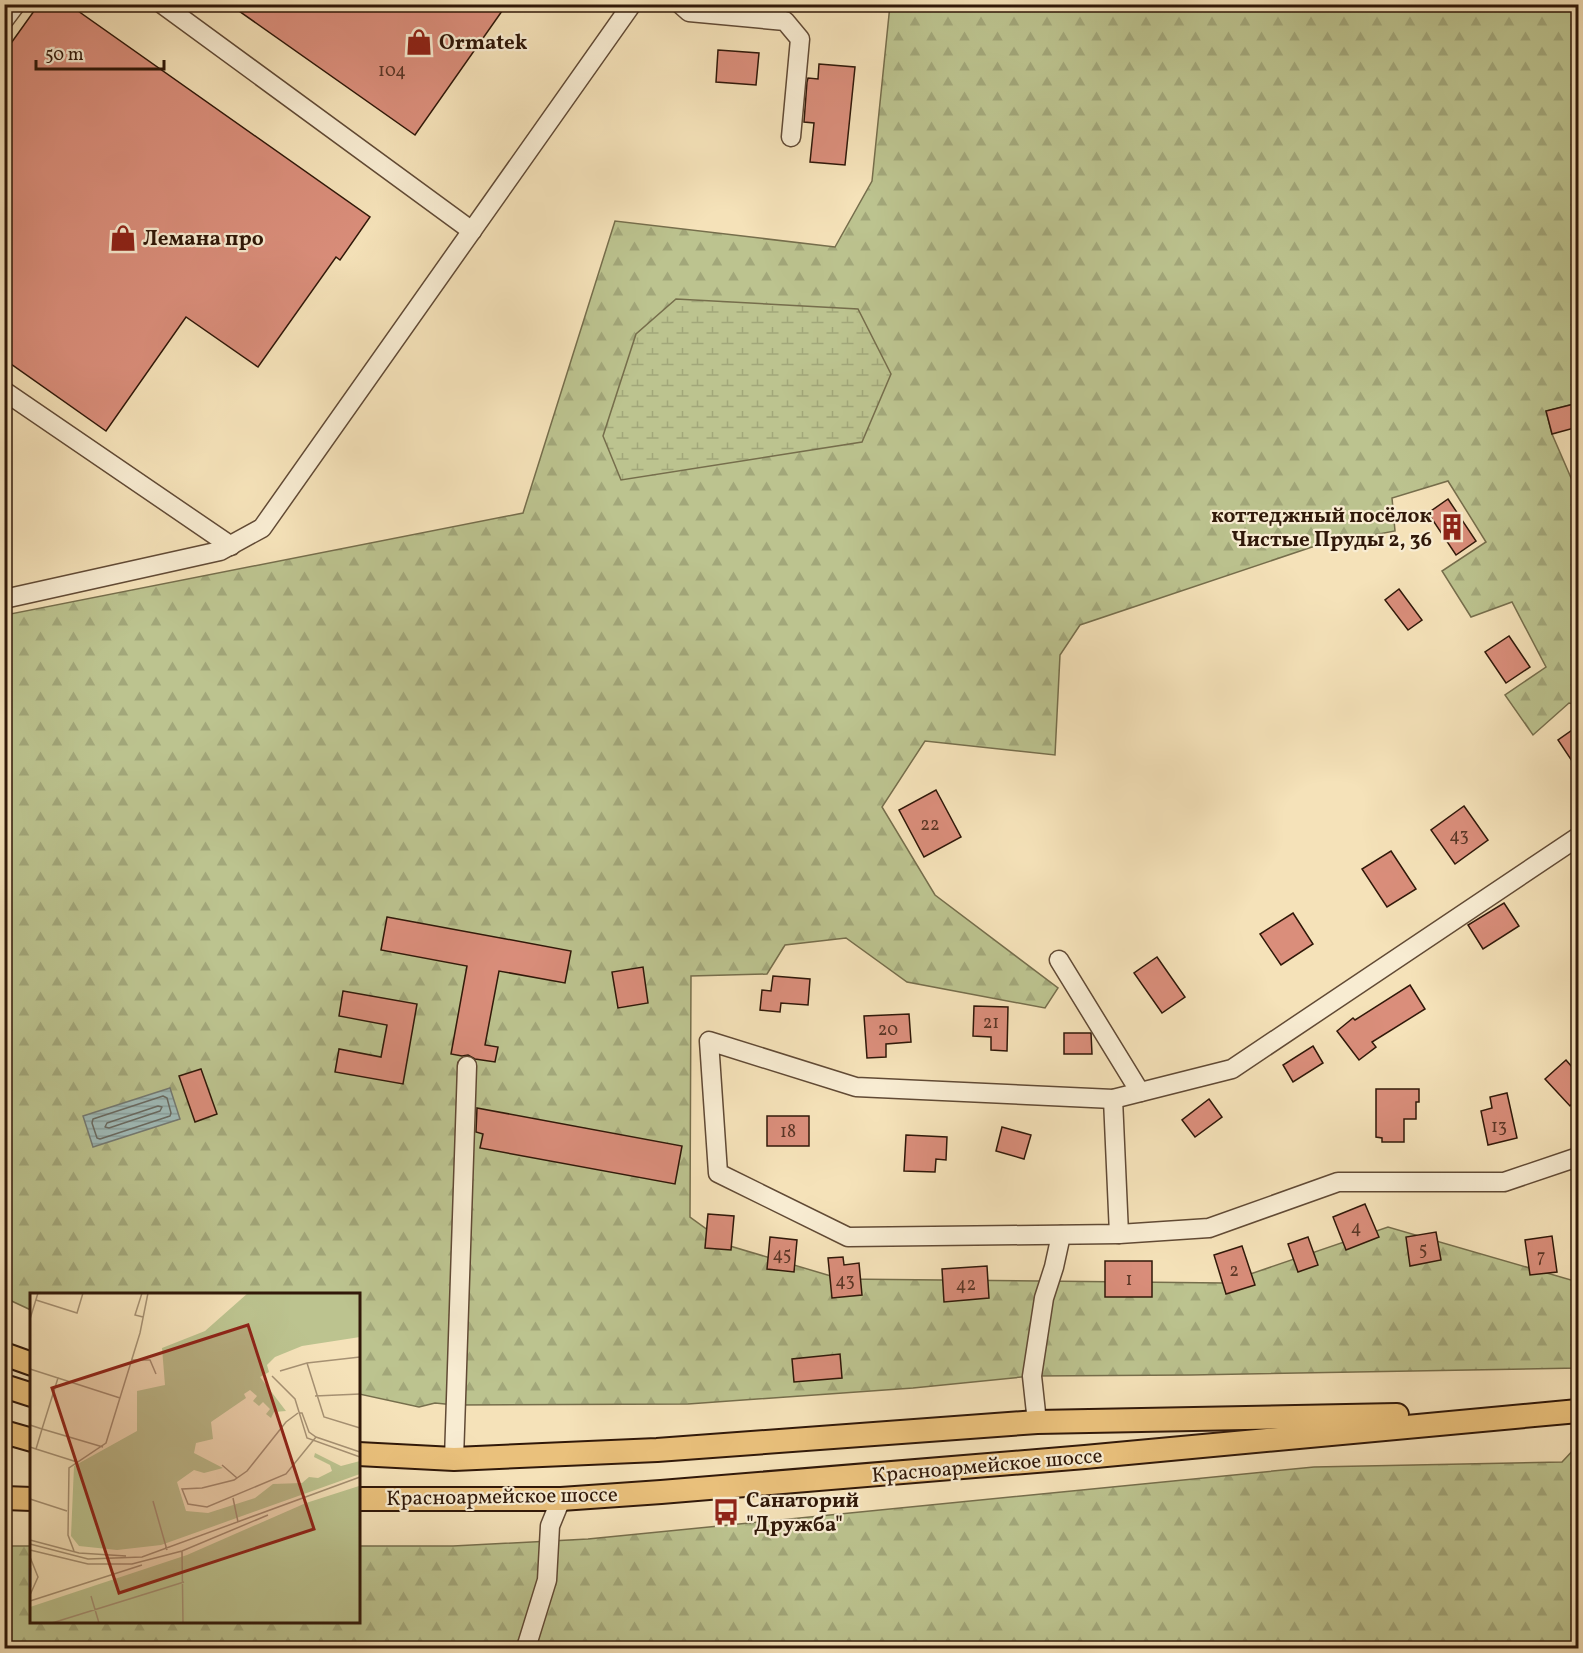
<svg xmlns="http://www.w3.org/2000/svg" width="1583" height="1653" viewBox="0 0 1583 1653" font-family="Vollkorn,serif">
  <style>
    .forest { fill: url(#forest-firs); stroke: #766e4c; stroke-width: 1.5 }
    .wetland { fill: url(#wetland-marsh); stroke: #766e4c; stroke-width: 1.5 }
    .water { fill: url(#water-rules); stroke: #737a73; stroke-width: 1.5 }
    .lines { fill: none; stroke-linecap: round; stroke-linejoin: round }
    .shore { stroke: #686a62; stroke-width: 1.5 }
    .building { fill: #da8e7b; stroke: #301809; stroke-width: 1.5 }
    .minor-casing { stroke: #614a35; stroke-width: 21 }
    .major-casing { stroke: #301809; stroke-width: 26 }
    .minor { stroke: #f8ecd2; stroke-width: 18 }
    .major { stroke: #eac17c; stroke-width: 22 }
    .labels { text-anchor: middle; stroke-width: 4.5; stroke-linejoin: round; paint-order: stroke }
    .number-label { font-size: 18px; fill: #5a3626 }
    .poi-label { font-size: 21px; font-weight: bold; fill: #301809; stroke: #f8ecd2; text-anchor: start }
    .street-label { font-size: 21px; fill: #301809; stroke: #f8ecd2 }
    .inset-river { fill: none; stroke: #a0bcba; stroke-width: 3 }
    .inset-road { fill: none; stroke: #a69173; stroke-width: 1.5 }
    .view { fill: #8f2418; fill-opacity: 0.15; stroke: #8f2418; stroke-width: 3 }
    .inset-edge { fill: none; stroke: #301809; stroke-width: 3 }
  </style>
  <defs>
    <pattern id="forest-firs" width="22" height="20" patternUnits="userSpaceOnUse" patternTransform="scale(1.5)"><rect width="22" height="20" fill="#bcc38f"/><path d="M5 1l3.5 6h-7zM16 11l3.5 6h-7z" fill="#a2a77a"/></pattern>
    <pattern id="wetland-marsh" width="20" height="14" patternUnits="userSpaceOnUse" patternTransform="scale(1.5)"><rect width="20" height="14" fill="#bcc38f"/><path d="M1 5h8M5 5V1M11 12h8M15 12V8" fill="none" stroke="#a2a77a"/></pattern>
    <pattern id="water-rules" width="6" height="5" patternUnits="userSpaceOnUse" patternTransform="scale(1.5)"><rect width="6" height="5" fill="#a0bcba"/><path d="M0 2.5h6" fill="none" stroke="#8aa19f"/></pattern>
  </defs>
  <rect width="100%" height="100%" fill="#f5e2b9"/>
  <filter id="stains"><feTurbulence type="fractalNoise" baseFrequency=".00333" numOctaves="4"/><feColorMatrix values="0 0 0 0 .2 0 0 0 0 .09 0 0 0 0 .02 0 0 0 .5 -.17"/></filter>
  <radialGradient id="worn" r=".72"><stop offset=".6" stop-color="#630" stop-opacity="0"/><stop offset="1" stop-color="#630" stop-opacity=".3"/></radialGradient>
  <g class="forest">
    <path d="M890,5H1578V403L1546,411L1552,434L1578,494V705L1569,703L1533,735L1505,695L1546,667L1512,602L1471,617L1442,571L1486,542L1448,481L1392,498L1395,531L1315,546L1080,625L1060,655L1055,755L925,741L882,807L935,895L1058,988L1045,1008L907,982L846,938L785,945L767,974L691,976L690,1217L730,1246L841,1279L1224,1283L1388,1227L1578,1282V1368L1191,1375L1032,1376L913,1388L688,1404L455,1405L435,1403L419,1407L359,1394L358,1294H32L31,1310L5,1298V615L523,513L615,221L835,247L872,181Z"/>
    <path d="M1578,1445V1648H5L4,1546H31L32,1622H358L359,1546H453L588,1539L1314,1467L1562,1462Z"/>
  </g>
  <path class="wetland" d="M676,299L858,309L891,374L862,442L621,480L603,436L636,334Z"/>
  <path class="water" d="M170,1088L180,1119L93,1147L83,1116Z"/>
  <g class="lines">
    <g class="shore">
      <path d="M163,1096L167,1098L171,1113L170,1116L100,1139L97,1138L92,1123L93,1119Z"/>
      <path d="M158,1106L162,1107L160,1111L109,1128L105,1127L107,1123Z"/>
    </g>
  </g>
  <g class="building">
    <path d="M39,4H68L370,217L340,260L336,257L258,367L186,317L106,431L4,359V53Z"/>
    <path d="M229,4H507L415,135Z"/>
    <path d="M718,50L759,53L756,85L716,82Z"/>
    <path d="M819,64L855,67L845,165L810,162L814,123L804,122L807,82L808,78L818,79Z"/>
    <path d="M1574,404L1578,427L1552,434L1546,411Z"/>
    <path d="M1448,499L1476,541L1456,555L1428,513Z"/>
    <path d="M1399,589L1422,620L1408,630L1385,600Z"/>
    <path d="M1509,636L1530,667L1506,683L1485,652Z"/>
    <path d="M1578,726V770L1558,740Z"/>
    <path d="M936,790L961,837L924,857L899,810Z"/>
    <path d="M1464,806L1488,840L1455,864L1431,830Z"/>
    <path d="M1391,851L1416,889L1387,907L1362,869Z"/>
    <path d="M1504,903L1519,926L1483,949L1468,925Z"/>
    <path d="M1293,913L1313,944L1281,965L1260,934Z"/>
    <path d="M387,917L571,951L565,983L499,971L485,1045L498,1047L495,1062L475,1059L468,1055L462,1056L451,1054L467,966L381,950Z"/>
    <path d="M1157,957L1185,997L1162,1013L1134,973Z"/>
    <path d="M643,967L648,1003L618,1008L612,972Z"/>
    <path d="M773,976L810,979L808,1005L781,1003L780,1012L760,1010L762,990L771,991Z"/>
    <path d="M1410,985L1425,1009L1372,1042L1376,1047L1359,1060L1337,1031L1353,1018L1355,1020Z"/>
    <path d="M343,991L417,1004L403,1084L335,1072L339,1049L381,1057L387,1025L339,1016Z"/>
    <path d="M974,1006L1008,1007L1007,1051L991,1050V1037L973,1036Z"/>
    <path d="M909,1014L911,1042L886,1044V1057L867,1058L864,1016Z"/>
    <path d="M1064,1033H1091L1092,1054H1064Z"/>
    <path d="M1313,1046L1323,1063L1293,1082L1283,1065Z"/>
    <path d="M1566,1060L1578,1074V1097L1570,1106L1545,1079Z"/>
    <path d="M201,1069L217,1114L195,1122L179,1076Z"/>
    <path d="M1376,1089H1419V1102H1416V1119H1404V1142H1382V1138L1376,1137Z"/>
    <path d="M1507,1093L1517,1138L1488,1145L1481,1111L1492,1108L1490,1097Z"/>
    <path d="M1209,1099L1222,1117L1195,1137L1182,1120Z"/>
    <path d="M477,1108L682,1146L675,1184L480,1148L483,1134L476,1132Z"/>
    <rect x="767" y="1116" width="42" height="30"/>
    <path d="M1002,1127L1031,1135L1024,1159L996,1151Z"/>
    <path d="M906,1135L947,1137L946,1160L936,1159L935,1172L904,1171Z"/>
    <path d="M1365,1204L1379,1237L1346,1250L1333,1217Z"/>
    <path d="M708,1214L734,1216L731,1250L705,1248Z"/>
    <path d="M1436,1232L1441,1260L1410,1266L1406,1237Z"/>
    <path d="M1552,1236L1557,1272L1530,1275L1525,1240Z"/>
    <path d="M770,1237L797,1240L794,1272L767,1269Z"/>
    <path d="M1308,1237L1318,1265L1298,1272L1288,1244Z"/>
    <path d="M1242,1246L1255,1285L1226,1294L1214,1255Z"/>
    <path d="M843,1257L844,1265L859,1263L862,1295L832,1298L828,1258Z"/>
    <rect x="1105" y="1261" width="47" height="36"/>
    <path d="M987,1266L989,1298L944,1302L942,1269Z"/>
    <path d="M840,1354L842,1378L794,1382L792,1359Z"/>
  </g>
  <g class="lines">
    <defs>
      <g id="minor">
        <path d="M162,4L472,231"/>
        <path d="M680,4L689,12L785,21L800,39L791,137"/>
        <path d="M4,20L16,4"/>
        <path d="M4,391L231,546"/>
        <path d="M4,599L220,551L262,528L632,4"/>
        <path d="M1578,837L1232,1069L1113,1099L856,1087L709,1041L718,1173L848,1237L1119,1234L1209,1228L1338,1182H1504L1578,1157"/>
        <path d="M1059,960L1140,1092"/>
        <path d="M1113,1099L1119,1234"/>
        <path d="M1037,1422L1032,1376L1044,1298L1054,1267L1061,1235"/>
        <path d="M454,1459L467,1066"/>
        <path d="M526,1648L547,1580L550,1526L561,1499"/>
      </g>
      <g id="major">
        <path d="M4,1354L32,1364"/>
        <path d="M4,1386L32,1395"/>
        <path d="M4,1432L32,1440"/>
        <path d="M358,1454L454,1459L657,1450L1037,1422L1397,1415"/>
        <path d="M4,1498L32,1499"/>
        <path d="M358,1499H561L661,1492L1085,1457L1578,1411"/>
      </g>
    </defs>
    <use href="#minor" class="minor-casing"/>
    <use href="#major" class="major-casing"/>
    <use href="#minor" class="minor"/>
    <use href="#major" class="major"/>
  </g>
  <defs>
    <symbol id="shop-bare" viewBox="-9 -9 18 18"><path d="M-5-2.5h2.3a2.7 3.5 0 0 1 5.4 0H5L5.5 6h-11ZM-1.5-2.5h3a1.5 2.3 0 0 0-3 0Z" fill="#8f2418" stroke="#f8ecd2" stroke-width="2.5" paint-order="stroke"/></symbol>
    <symbol id="building-bare" viewBox="-9 -9 18 18"><path d="M-4-6H4V6H1V3H-1V6H-4ZM-2.5-4.3h1.7v1.8h-1.7ZM.8-4.3h1.7v1.8H.8ZM-2.5-1h1.7V.8h-1.7ZM.8-1h1.7V.8H.8Z" fill="#8f2418" stroke="#f8ecd2" stroke-width="2.5" paint-order="stroke"/></symbol>
    <symbol id="bus-bare" viewBox="-9 -9 18 18"><path d="M-5-6H5V4H4V6H2V4H-2V6H-4V4H-5ZM-3.5-4V0h7V-4ZM-3.5 1.2v1.5H-2V1.2ZM2 1.2v1.5H3.5V1.2Z" fill="#8f2418" stroke="#f8ecd2" stroke-width="2.5" paint-order="stroke"/></symbol>
  </defs>
  <g fill-rule="evenodd">
    <use href="#shop-bare" x="400" y="23" width="38" height="38"/>
    <use href="#shop-bare" x="104" y="219" width="38" height="38"/>
    <use href="#building-bare" x="1433" y="508" width="38" height="38"/>
    <use href="#bus-bare" x="707" y="1493" width="38" height="38"/>
  </g>
  <g class="labels">
    <g class="number-label">
      <text x="392" y="76">104</text>
      <text x="930" y="830">22</text>
      <text x="1459" y="841">43</text>
      <text x="991" y="1028">21</text>
      <text x="888" y="1035">20</text>
      <text x="1499" y="1132">13</text>
      <text x="788" y="1137">18</text>
      <text x="1356" y="1233">4</text>
      <text x="1423" y="1255">5</text>
      <text x="782" y="1260">45</text>
      <text x="1541" y="1262">7</text>
      <text x="1234" y="1276">2</text>
      <text x="1129" y="1285">1</text>
      <text x="845" y="1286">43</text>
      <text x="966" y="1290">42</text>
    </g>
    <g class="poi-label">
      <text x="439" y="49">Ormatek</text>
      <text x="143" y="245">Лемана про</text>
      <text x="1432" y="522" text-anchor="end">коттеджный посёлок<tspan x="1432" dy="24">Чистые Пруды 2, 36</tspan></text>
      <text x="746" y="1507">Санаторий<tspan x="746" dy="24">"Дружба"</tspan></text>
    </g>
    <g class="street-label">
      <text transform="translate(987 1465) rotate(-5)" y="7">Красноармейское шоссе</text>
      <text transform="translate(502 1496) rotate(-1)" y="7">Красноармейское шоссе</text>
    </g>
  </g>
  <g transform="translate(30 1293)">
    <rect width="330" height="330" fill="#f5e2b9"/>
    <path d="M218,0H330V44L272,53L245,64L237,72L239,79L230,84L256,118L244,119L241,125L236,121L240,116L233,109L229,113L223,108L227,103L220,97L214,101L216,105L181,129L183,146L166,150L164,160L193,175L174,180L164,177L147,189L156,218L178,220L225,205L243,191L272,190L279,184L288,185L302,178L300,172L284,164L285,160L311,173L330,168V181L131,252L87,257L49,253L41,243L44,173L107,138V98L135,92L132,55L175,38ZM330,188V330H0V314L157,262L276,210L329,193Z" fill="#bcc38f"/>
    <path d="M141,99L147,106V115L118,130L114,125L118,105Z" fill="#bcc38f"/>
    <path class="inset-river" d="M0,275V294"/>
    <path class="inset-road" d="M112,0L105,22L113,24M6,7L47,20L53,0M0,26L8,0M102,67H120L126,81M277,70L294,124L330,135M0,76L28,85L12,136L0,132M250,78L277,70L330,64M242,83L265,106L277,145L330,164M28,85L90,105M285,103L330,101M268,120L256,129L217,178L204,187L172,195L152,196L158,211L177,214L256,181L286,144M269,120H272L279,139L286,144L330,159M0,154L6,156L12,136L73,154M6,156L47,169M192,172L207,185M203,205L208,229M0,206L37,218M123,208L137,257M0,247L49,260L96,263M0,251L58,266L112,264L330,184M0,257L58,271H102L152,258L238,222M44,258L38,242L39,175L76,150L110,40L118,0M152,258L153,330M0,264L8,284L0,302M61,303L69,330M0,308L112,272M22,330L154,289"/>
    <path class="view" d="M218,32L284,236L89,300L22,95Z"/>
    <rect width="330" height="330" class="inset-edge"/>
  </g>
  <rect width="1583" height="1653" fill="none" stroke="#f5e2b9" stroke-width="24"/>
  <rect x="6" y="6" width="1571" height="1641" fill="none" stroke="#301809" stroke-width="3"/>
  <rect x="12" y="12" width="1559" height="1629" fill="none" stroke="#301809" stroke-width="1.5"/>
  <path d="M36 60v9h128v-9" fill="none" stroke="#301809" stroke-width="3"/>
  <text x="45" y="60" font-size="18" fill="#301809" stroke="#f8ecd2" stroke-width="4.5" paint-order="stroke">50 m</text>
  <rect width="100%" height="100%" filter="url(#stains)"/>
  <rect width="100%" height="100%" fill="url(#worn)"/>
</svg>
